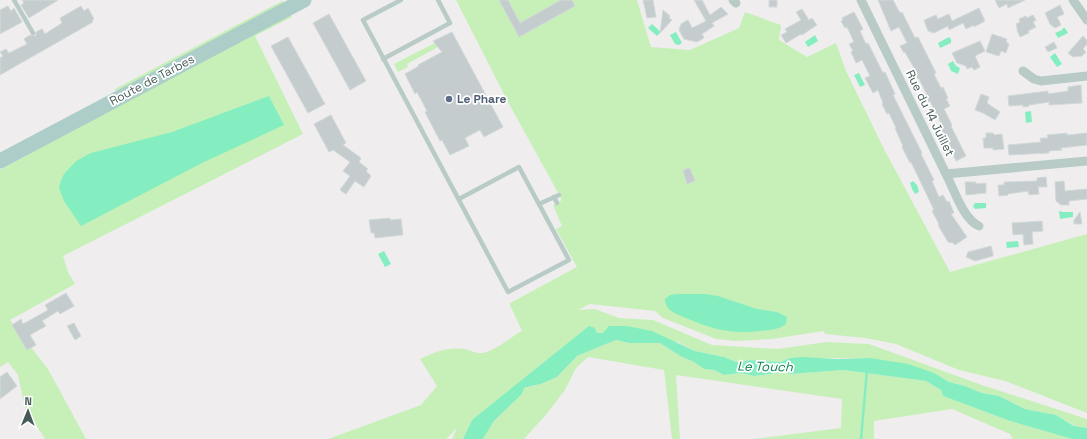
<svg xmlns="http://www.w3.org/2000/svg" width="1087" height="439" viewBox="0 0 1087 439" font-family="'Space Grotesk',sans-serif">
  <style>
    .green { fill: #c7f0b9 }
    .water { fill: #85eec0 }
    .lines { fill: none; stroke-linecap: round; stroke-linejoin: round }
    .stream { stroke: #85eec0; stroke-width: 2.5 }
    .building { fill: #c4cccd; stroke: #d1d9d9 }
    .service { stroke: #b8cbc7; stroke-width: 4.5 }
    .minor { stroke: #b8cbc7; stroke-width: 9 }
    .primary { stroke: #accdc8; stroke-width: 15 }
    .service-dot { fill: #5c6f8a; stroke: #fff; stroke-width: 1.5 }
    .labels { text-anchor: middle; stroke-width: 3.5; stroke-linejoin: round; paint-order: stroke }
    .street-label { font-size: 12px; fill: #455b57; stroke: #fff }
    .service-label { font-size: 12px; font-weight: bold; fill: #4e5e75; stroke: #fff; text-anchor: start }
    .water-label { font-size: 13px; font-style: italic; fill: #0a844e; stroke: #fff }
  </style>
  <rect width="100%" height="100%" fill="#f0edef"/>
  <g class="green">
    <path d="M456,0H637L651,47L690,50L739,28L745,12L781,25L779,40L807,57L836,43L846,71L884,149L950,272L1087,234V413L1005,381L959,370L896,344L865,338L825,334L824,331L772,339L736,341L716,339L663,318L655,311L590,304L578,310L595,309L619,318L653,320L712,345L778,349L826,342L869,344L979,384L1087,419V428L1075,426L1056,415L1025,409L999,396L982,393L965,386L949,382L934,373L870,358H790L780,362L749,360L739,363L724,357L695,351L678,342L597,333L595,328L472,420L463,439H452L457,428L446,439H328L421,405L437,386L420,359C435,352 447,347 464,349C470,350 477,354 482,353C496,351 510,337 522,331L510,305V303L577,267L556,229L562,226L553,205L562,200L508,102Z"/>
    <path d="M282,1L292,17L255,36L303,134L63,256L68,272L75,284L10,320L48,369L86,439H45L25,408L18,375L8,362L0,367V170L123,103L115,89Z"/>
    <path d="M435,43L438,47L407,64L408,67L398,72L394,64Z"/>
    <path d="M616,340L629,343H660L680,356L694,362L704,369L714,370L724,375L741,373L754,376L784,372L792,374L843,370L926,381L941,390L943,396L1010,421L1072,439H1013L1010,434L952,409L874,421V439H754L841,428L842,399L676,375L680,439H672L664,370L588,357L576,368L565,390L545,416L524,439H483L494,421L522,394L524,388L531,386L541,384L557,377L577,356Z"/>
  </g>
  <g class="water">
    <path d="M652,24L661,32L657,36L648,28Z"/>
    <path d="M1063,28H1065L1068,33L1058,38L1055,33L1062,30Z"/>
    <path d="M676,32L682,43L679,45L675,44L670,35Z"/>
    <path d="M815,35L818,41L808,47L805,42Z"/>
    <path d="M949,37L951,39V43L940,48L938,43Z"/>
    <path d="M1055,53L1062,64L1057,67L1050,57Z"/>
    <path d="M953,61L956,66L960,68L958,74L951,71L948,64Z"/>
    <path d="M859,73L865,85L860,87L854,75Z"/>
    <path d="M269,96L284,125L202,163L81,226L64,201L59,188L61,180L64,174L76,161L91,153L172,132Z"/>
    <path d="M1031,111L1032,122L1026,123L1025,112Z"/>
    <path d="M913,181L917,185L919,192L915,194L912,189L910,183Z"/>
    <path d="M975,203H986V208L975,209L973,206Z"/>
    <path d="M1059,211L1063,212H1073V217L1060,219Z"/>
    <path d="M1018,241L1019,247L1007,248L1006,242Z"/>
    <path d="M384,251L391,264L385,267L378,254Z"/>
    <path d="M677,294H705L718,296L757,309L777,312L787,317L786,324C779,330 769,330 760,331C730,334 714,330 686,318C677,314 665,311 665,299L670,295Z"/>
    <path d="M589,326L595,328L597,333H603L609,326H627L652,331L695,351L724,357L739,363L749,360L780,362L790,358L803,357L837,359L870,358L908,364L934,373L949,382L965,386L982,393L999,396L1025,409L1056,415L1074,426L1087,428V439H1072L1010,421L943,396L941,390L926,381L843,370L791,374L784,372L754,376L741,373L724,375L714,370L704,369L694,362L680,356L660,343H629L616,340L577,356L557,377L541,384L531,386L524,388L522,394L494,421L483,439H463L472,420Z"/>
  </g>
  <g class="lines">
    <path class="stream" d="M861,439L867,370"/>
  </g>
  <g class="building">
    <path d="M22,0H58L29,18L21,5L24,3Z"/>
    <path d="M499,0H508L520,23L561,0H572L575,6L519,37Z"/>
    <path d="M643,0H653L656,17L647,18Z"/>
    <path d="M694,0H702L710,15L721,7L728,14L712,23L714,26L702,34L704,38L697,42L684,39L679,30L681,24L688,20L692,28L706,21Z"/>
    <rect x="769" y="0" width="8" height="7"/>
    <path d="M878,0H893L900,13L902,12L915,38L918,37L936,73L934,74L941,88L943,87L948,98L946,99L950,106L944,109L952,125L951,126L966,156L956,161L946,138L944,139L938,124L941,123L930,101L928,102L925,96L927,95L919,79L917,78L913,71L915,70L905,52L904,53L900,46L907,43L899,27L891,31Z"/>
    <path d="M995,0H1025L1008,8L1007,4L999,8Z"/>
    <path d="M1060,5L1064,14L1057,17L1061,25L1055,28L1050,24L1045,13Z"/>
    <path d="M8,6L11,11L14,8L22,22L0,34V10Z"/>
    <path d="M81,6L84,11L88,8L94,19L92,20L93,22L0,75V58L3,56L0,52L6,49L9,53L27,44L24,39L30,35L35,36L36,35V32L42,29L45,34L62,23L60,18Z"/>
    <path d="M979,8L985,21L974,27V25L966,29L963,23L949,30L948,26L934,33L928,31L924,20L936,15L938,19L949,14L952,21Z"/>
    <path d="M802,9L809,20L812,18L817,25L802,35L801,34L786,43L781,35L787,32L785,29L801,20L796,12Z"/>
    <path d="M663,10L670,16L669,18L672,20L660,33Z"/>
    <path d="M854,12L863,29L860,31L866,44L868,43L883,73L885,72L895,94L893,95L922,153L921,154L934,180L932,181L939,197L943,195L947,202L949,201L954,213L951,214L967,237L955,245L953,243L948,242L938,225L939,224L932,211L934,210L911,162L910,163L902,147L903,146L895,128H896L889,113L887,114L882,104L883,103L878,90L873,93L865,78L870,76L862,60L856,63L851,52L853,51L849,44L854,42L847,27L845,28L841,21L843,20L842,18Z"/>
    <path d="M329,14L366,81L350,90L313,23Z"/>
    <path d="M1033,15L1036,20L1033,22L1036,27L1028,31L1029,33L1020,37L1017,30V27L1016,24L1020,22L1019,19L1026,16L1027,18Z"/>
    <path d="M452,32L503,127L484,137L480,130L465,138L469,146L450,155L442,140L440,141L425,112L427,111L417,92L415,94L405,74L419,66L418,65L442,52L433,41Z"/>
    <path d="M992,34L1007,39L1006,42L1009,44L1006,53L1001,51L999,56L986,52Z"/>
    <path d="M1083,36L1087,40V44L1083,49L1086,52L1082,56L1073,57L1068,53Z"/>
    <path d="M288,37L325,104L308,113L271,46Z"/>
    <path d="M980,41L985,51L975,56L980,67L974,70L972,67L967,69L966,66L957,63L952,53Z"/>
    <path d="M1054,42L1057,48L1048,52L1045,47Z"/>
    <path d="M1081,85L1082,103L1049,105V102L1029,105V106L1023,107V105L1009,106L1008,96L1048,91V94L1068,91V87Z"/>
    <path d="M981,94L989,97L987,103L1000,112L995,120L983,113L975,110Z"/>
    <path d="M331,115L346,143L343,145L361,158L359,162L368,169L366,171L371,176L364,187L355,181L346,194L340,190L350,176L343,171L350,162L333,150L329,152L314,124Z"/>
    <path d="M986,133H993L994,135L1002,134L1004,149L993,150V148H984L983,138H986Z"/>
    <path d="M1067,133V135L1087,133V145L1061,148L1062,150L1049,151V153L1009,155L1008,145L1041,142L1040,138H1048L1047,135Z"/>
    <path d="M690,168L695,181L687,184L683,170Z"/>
    <path d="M1046,177L1047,187H1038L1039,194L1029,195L1028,191L1008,194V195L999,196L998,185H1004V182L1037,181V178Z"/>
    <path d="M1064,181L1065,191L1087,189V199L1069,201V205H1061L1056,201L1055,182Z"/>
    <path d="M965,182H976V184L986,183V193L966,195Z"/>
    <path d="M1080,212L1082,224H1074V220Z"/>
    <path d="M390,218V220L401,219L403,235L375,238L374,233H371L369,220Z"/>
    <path d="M1042,221L1043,231L1032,232L1033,244L1024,245L1023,234L1013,235L1012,223Z"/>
    <path d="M991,246L993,253V256L975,261L966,257L968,252Z"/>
    <path d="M66,293L74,306L60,314L58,311L42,321L46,326L30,335L36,345L27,350L12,325L21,319L23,324L48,310L45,305Z"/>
    <path d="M74,323L81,336L75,340L67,326Z"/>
    <path d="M7,372L17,386L0,399V377Z"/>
  </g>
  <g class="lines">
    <g class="service">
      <path d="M14,0L33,33"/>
      <path d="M401,0L363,20L508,292L569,260L519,167L459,199"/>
      <path d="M383,59L450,23L438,0"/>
      <path d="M554,197L557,203"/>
      <path d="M539,204L559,195"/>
    </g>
    <g class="minor">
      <path d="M733,0L736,3"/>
      <path d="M861,0L946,174L1087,161"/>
      <path d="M1073,0L1087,20"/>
      <path d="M1023,71L1034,79L1041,81L1087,76"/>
      <path d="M946,174C954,189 963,219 979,226"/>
    </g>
    <path class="primary" d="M0,161L304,0"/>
  </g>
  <circle class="service-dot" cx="449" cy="99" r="4"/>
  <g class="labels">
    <g class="street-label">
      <text transform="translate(152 80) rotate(-28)" y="4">Route de Tarbes</text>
      <text transform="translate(930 113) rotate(64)" y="4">Rue du 14 Juillet</text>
    </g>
    <g class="service-label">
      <text x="457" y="103">Le Phare</text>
    </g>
    <g class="water-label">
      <text transform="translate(765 366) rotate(1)" y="5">Le Touch</text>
    </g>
  </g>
  <g transform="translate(28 411) rotate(1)" stroke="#ffffff" stroke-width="3" paint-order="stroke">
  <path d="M0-3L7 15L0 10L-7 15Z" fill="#455b57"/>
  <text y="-6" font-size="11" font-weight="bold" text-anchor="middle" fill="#455b57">N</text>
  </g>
</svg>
